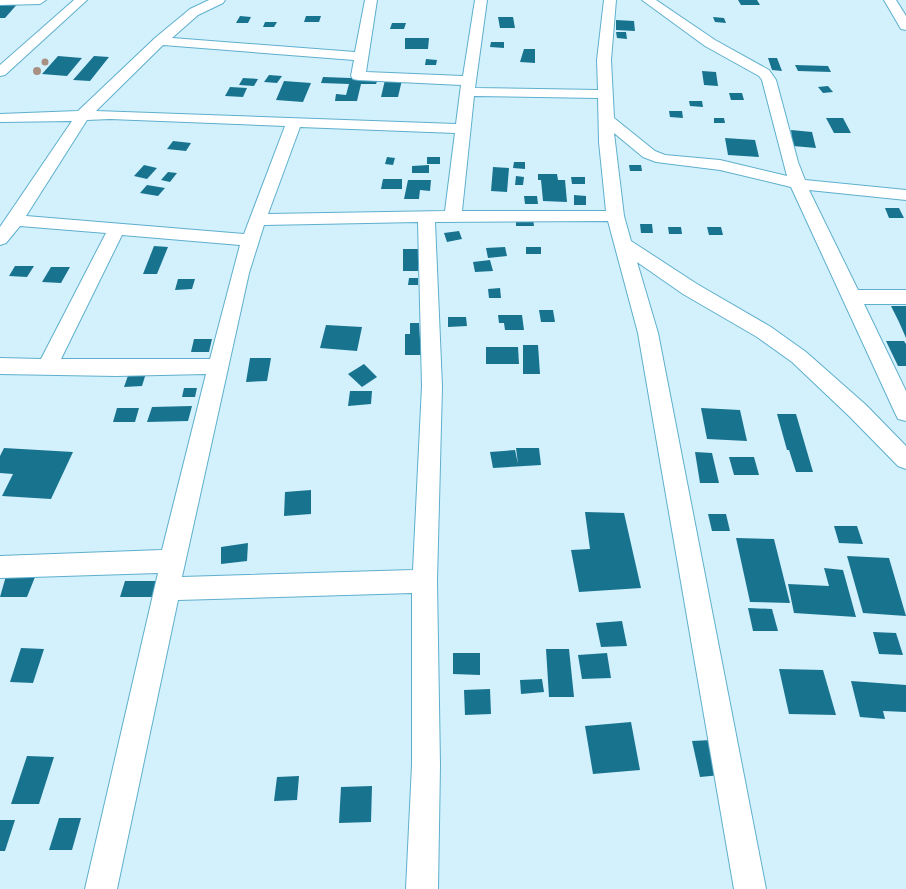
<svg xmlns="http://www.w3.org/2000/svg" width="906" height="889" viewBox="0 0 906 889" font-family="'Sofia Sans Condensed',sans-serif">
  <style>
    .building { fill: #18738f }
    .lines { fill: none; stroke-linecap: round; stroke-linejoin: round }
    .street-casing { stroke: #5eafcd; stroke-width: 2 }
    .street { fill: #fff; fill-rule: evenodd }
    .tree { fill: #a89082 }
  </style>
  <rect width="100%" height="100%" fill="#d2f1fd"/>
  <g class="building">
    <path d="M738,0H757L760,5H741Z"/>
    <path d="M20,1L5,18H0V2Z"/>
    <path d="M240,16L251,17L248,23H236Z"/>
    <path d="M306,16H321L319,22H304Z"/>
    <path d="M498,17H513L515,28H500Z"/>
    <path d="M713,17L724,18L726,23L715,22Z"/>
    <path d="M616,20L634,21L635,31L616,30Z"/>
    <path d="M265,22H277L274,27H263Z"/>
    <path d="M392,23H406L404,29H390Z"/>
    <path d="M616,32H626L627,39L617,38Z"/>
    <path d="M405,38H429L428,49H405Z"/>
    <path d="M491,42H504V48L490,47Z"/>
    <path d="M524,49H535V63L520,62Z"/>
    <path d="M58,56L82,58L67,76L42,74Z"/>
    <path d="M94,56L109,57L90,81L73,80Z"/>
    <path d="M768,58H777L782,71L772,70Z"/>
    <path d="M426,59L437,60L436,65H425Z"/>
    <path d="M795,65L828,66L831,72L798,71Z"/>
    <path d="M702,71L716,72L718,86L704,85Z"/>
    <path d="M269,75L282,76L277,83L264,82Z"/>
    <path d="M323,77L378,79L376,84H361L357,101H335L336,94L346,95L349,84L321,83Z"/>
    <path d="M243,78L258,79L254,86L239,85Z"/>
    <path d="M385,80H402L398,97H381Z"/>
    <path d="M284,81L311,83L303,102L276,100Z"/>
    <path d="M828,86L833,92L823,93L818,87Z"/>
    <path d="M230,87L247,88L243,97L225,96Z"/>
    <path d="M729,93H742L744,100H731Z"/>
    <path d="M689,101H702L703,107L690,106Z"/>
    <path d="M669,111H682L683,118L670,117Z"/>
    <path d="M714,118H724L725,123H714Z"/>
    <path d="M826,118H843L851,133H834Z"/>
    <path d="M791,130L812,132L816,148L793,146Z"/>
    <path d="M725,138L755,140L759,157L728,155Z"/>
    <path d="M173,141L191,143L186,151L167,149Z"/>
    <path d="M387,157L395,158L393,165L385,164Z"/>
    <rect x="427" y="157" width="13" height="7"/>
    <path d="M514,162H525V169L513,168Z"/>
    <path d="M144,165L157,168L147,179L134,176Z"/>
    <path d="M429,165V173H412V166Z"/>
    <path d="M629,165H641L642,171H630Z"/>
    <path d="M493,167L509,168L507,192L491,191Z"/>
    <path d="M168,172L177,173L170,182L161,180Z"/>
    <path d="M538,174H557L558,180H565L567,202L543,201L541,180H538Z"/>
    <path d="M516,176L524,177L523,185H515Z"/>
    <path d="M571,177H585V184H572Z"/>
    <path d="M383,179H402V189H381Z"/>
    <path d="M408,180H431L430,191L420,190L419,199H404Z"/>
    <path d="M147,185L165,188L158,196L140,193Z"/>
    <path d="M574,195L586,196V205H574Z"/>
    <path d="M524,196H537L538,204H525Z"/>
    <path d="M885,208H899L904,218H889Z"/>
    <path d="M516,218H533L534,226H516Z"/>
    <path d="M640,224H652L653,233H641Z"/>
    <path d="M668,227H681L682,234H669Z"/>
    <path d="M707,227H721L723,235H709Z"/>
    <path d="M459,231L462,239L447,242L444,233Z"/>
    <path d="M154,246L168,247L157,274H143Z"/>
    <path d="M505,247L507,256L488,258L486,248Z"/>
    <rect x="526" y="247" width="15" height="7"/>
    <rect x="403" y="249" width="15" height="22"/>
    <path d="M490,260L493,271L475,272L473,262Z"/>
    <path d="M15,266H34L27,277L9,276Z"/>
    <path d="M51,267H70L61,283L42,282Z"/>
    <path d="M409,278H418V285H408Z"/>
    <path d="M178,279H195L192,289L175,290Z"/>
    <path d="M500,288L501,298H489L488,289Z"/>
    <path d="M891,306H906V338L899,322Z"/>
    <path d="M539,310H553L555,322H541Z"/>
    <path d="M498,315H522L524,330H505L504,323H499Z"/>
    <path d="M448,317H466L467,326L448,327Z"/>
    <path d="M410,323H419L421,355H405V334H410Z"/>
    <path d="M326,325L362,327L357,351L320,348Z"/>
    <path d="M194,339H212L209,352H191Z"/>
    <path d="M886,341H904L906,344V366H898Z"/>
    <path d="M523,345H538L540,374H523Z"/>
    <path d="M486,347H518L519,364H486Z"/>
    <path d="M250,358H271L267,381L246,382Z"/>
    <path d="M364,364L377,377L362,387L348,374Z"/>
    <path d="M130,370H147L142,386L124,387Z"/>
    <path d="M184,388H197L195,397H182Z"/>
    <path d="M350,391H372L371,404L348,406Z"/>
    <path d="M192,406L188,421L147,422L152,407Z"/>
    <path d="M117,408H139L135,422H113Z"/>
    <path d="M701,408L740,410L747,441L707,439Z"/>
    <path d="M777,414H796L813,472H796L789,450H787Z"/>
    <path d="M4,448L73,452L51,499L2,496L13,474L0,473V456Z"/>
    <path d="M516,448H539L541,465L493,468L490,452L515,450L518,464Z"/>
    <path d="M695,452L712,453L719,483H700Z"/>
    <path d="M729,457H754L759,475H734Z"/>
    <path d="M311,490V514L284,516L285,492Z"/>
    <path d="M585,512L624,513L641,588L579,592L571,550L590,549Z"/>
    <path d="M708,514H726L730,531H712Z"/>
    <path d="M834,526H857L863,544L839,543Z"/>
    <path d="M736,538L774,539L790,603L750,602Z"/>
    <path d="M248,543L247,561L221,564V547Z"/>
    <path d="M847,556L889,558L906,616L863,613Z"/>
    <path d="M824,568L843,570L856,617L794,613L788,584L829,586Z"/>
    <path d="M6,576L35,577L27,597H0Z"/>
    <path d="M125,581H157L153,597H120Z"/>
    <path d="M748,608L772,609L778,631H753Z"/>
    <path d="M622,621L627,646L601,647L596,623Z"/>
    <path d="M873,632L896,633L903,655L879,654Z"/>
    <path d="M21,648L44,649L33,683L10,682Z"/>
    <path d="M546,649H569L574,697H549Z"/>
    <path d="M453,653H480V675L453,674Z"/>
    <path d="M607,653L611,678L582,679L578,655Z"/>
    <path d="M779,669L823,670L836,715L789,714Z"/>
    <path d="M542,679L544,692L521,694L520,680Z"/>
    <path d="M851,681L906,685V712L883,711L885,719L860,717Z"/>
    <path d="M490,689L491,714L465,715L464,690Z"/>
    <path d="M631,722L640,770L593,774L585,726Z"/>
    <path d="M712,740L721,775L700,777L692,741Z"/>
    <path d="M27,756L54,757L39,804H11Z"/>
    <path d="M299,776L297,800L274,801L277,777Z"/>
    <path d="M372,786L371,822L339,823L341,787Z"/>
    <path d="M59,818H81L72,850H49Z"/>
    <path d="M0,820H15L5,851H0Z"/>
  </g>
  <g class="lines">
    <defs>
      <g id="street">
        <path d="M0,0H46L40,4L0,5Z"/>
        <path d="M74,0H87L5,75L0,76V65Z"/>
        <path d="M209,0H225L223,3L198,15L172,38L355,52L365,0H377L366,72L463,76L475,0H487L475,88L598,90L597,60L604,0H616L611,60L614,118L655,151L665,155L720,160L787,176L762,80L759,76L705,46L642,0H656L715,40L769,70L776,80L798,162L805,180L906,190V200L809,190L858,290H906V304H864L906,391V421L898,419L895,413L791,187L720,170L656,162L643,157L614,133L624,216L631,241L697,284L771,327L806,352L866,405L906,446V469L898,466L850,417L792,362L757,337L683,294L637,262L658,333L766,889H734L638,333L608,221L435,222L442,386L437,581L440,765L438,889H406L412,765V593L178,600L117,889H85L158,573L0,578V556L162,550L206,374L116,376L0,374V358L41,359L106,233L20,226L6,243L0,245V227L72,121L0,122V114L78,111L155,38L190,9ZM163,45L354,60L351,76L353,79L358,80L461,85L456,124L96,111ZM474,96L598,98L599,142L606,211H462ZM110,119L285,126L244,234L26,216L87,120ZM300,127L455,133L445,211L268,214ZM418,222L422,386L413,570L182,577L249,273L264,225ZM122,235L240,245L210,359H61Z"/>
        <path d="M884,0H896L906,16V30L901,29Z"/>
      </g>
    </defs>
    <use href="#street" class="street-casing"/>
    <use href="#street" class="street"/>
  </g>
  <g class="tree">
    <circle cx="45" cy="62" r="3.5"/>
    <circle cx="37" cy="71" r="4"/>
  </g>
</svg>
